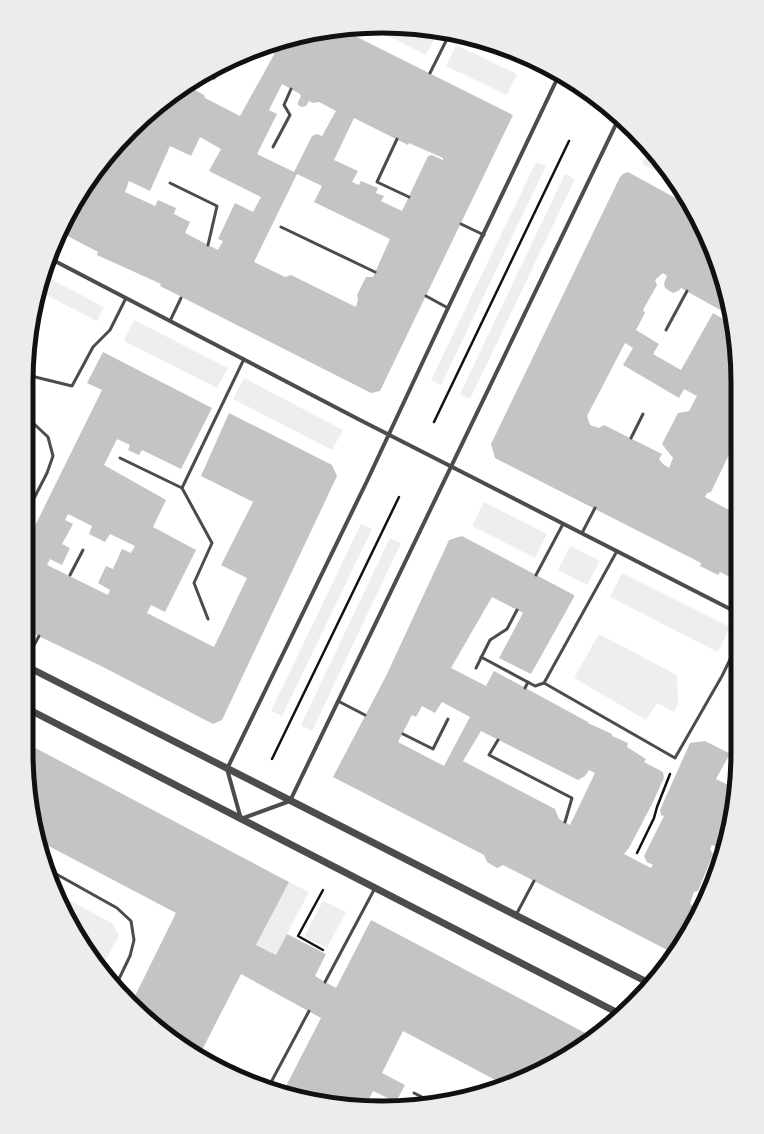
<svg xmlns="http://www.w3.org/2000/svg" width="764" height="1134" viewBox="0 0 764 1134" font-family="Roboto,sans-serif">
  <style>
    .green { fill: #eee }
    .building { fill: #c4c4c4; fill-rule: evenodd }
    .lines { fill: none; stroke-linecap: round; stroke-linejoin: round }
    .path { stroke: #111; stroke-width: 2.5 }
    .service { stroke: #4c4c4c; stroke-width: 3 }
    .minor { stroke: #4c4c4c; stroke-width: 4 }
    .tertiary { stroke: #4c4c4c; stroke-width: 7 }
    .rim { fill: none; stroke: #111; stroke-width: 5 }
  </style>
  <rect width="100%" height="100%" fill="#fff"/>
  <g class="green">
    <path d="M382,26L427,30L436,35L426,55L371,27Z"/>
    <path d="M456,45L517,74L507,95L446,66Z"/>
    <path d="M650,150L676,181L642,164Z"/>
    <path d="M536,162L546,166L441,385L431,380Z"/>
    <path d="M565,174L575,179L470,399L460,394Z"/>
    <path d="M45,276L104,307L97,321L40,292Z"/>
    <path d="M134,320L228,368L217,388L124,341Z"/>
    <path d="M244,378L343,430L332,450L233,399Z"/>
    <path d="M484,502L547,534L535,558L472,526Z"/>
    <path d="M361,524L372,529L282,716L271,711Z"/>
    <path d="M390,538L401,543L312,731L301,725Z"/>
    <path d="M570,546L600,561L587,585L558,570Z"/>
    <path d="M622,573L730,627L718,652L610,597Z"/>
    <path d="M599,634L677,675L678,703L674,712L657,703L646,720L574,678Z"/>
    <path d="M289,882L309,892L276,955L256,945Z"/>
    <path d="M59,895L112,923L119,935L102,967L86,950Z"/>
    <path d="M323,901L346,912L327,948L304,937Z"/>
  </g>
  <g class="building">
    <path d="M343,30L513,115L380,391L371,393L160,286L161,284L97,255L98,252L60,232L63,224L83,197L85,198L87,194L90,195L101,171L130,130L183,87L187,89L189,87L204,95L205,98L240,116L281,42L312,33ZM282,84L300,94L301,96L298,102V105L302,107L306,106L309,101L313,103L319,102L336,111L322,136L317,134L312,136L294,172L257,154L277,114L269,110ZM354,118L408,145L409,143L443,158V160L432,155L428,156L402,211L381,201L384,196L376,193L378,188L361,181L359,185L352,182L358,171L334,160ZM200,137L221,149L209,171L261,197L253,212L235,203L218,239L223,241L218,250L185,233L190,222L174,214L176,208L158,200L155,206L125,192L129,181L150,191L170,146L191,156ZM297,174L322,186L314,202L390,239L373,277H366L357,295L358,299L356,307L291,275L285,277L254,262Z"/>
    <path d="M628,172L690,206L711,246L731,312V316L681,288L678,291L673,293L665,288L664,283L667,276L663,273L655,280L657,285L643,310L645,313L636,330L659,344L653,354L681,370L713,313L732,324L738,382V436L711,492L707,493L705,497L738,515V581L720,572L718,575L700,566L701,563L495,458L491,444L620,177L623,174ZM625,343L633,348L623,365L679,398L684,389L697,396L689,411L678,413L662,444L673,458L669,468L663,464L659,459L662,454L604,425L599,428L590,425L587,416Z"/>
    <path d="M103,352L212,408L181,469L142,450L139,455L128,450L130,445L117,439L104,465L166,500L153,527L196,550L165,612L151,605L147,613L214,647L247,578L221,565L253,502L201,476L229,413L332,465L337,476L222,720L213,724L101,666L26,630V544L102,390L87,383ZM68,514L92,526L89,534L105,542L110,534L135,546L131,553L122,549L113,569L106,566L98,583L110,590L108,595L47,565L50,559L62,565L70,548L62,544L73,524L65,520Z"/>
    <path d="M462,536L574,595V597L531,674L499,658L523,613L492,597L451,668L486,686L494,671L588,722V723L612,734V736L628,743L627,747L646,759L644,762L663,772L664,778L652,804L629,848L624,854L651,868L653,865L647,862L644,856L664,816L661,815L660,810L690,743L705,741L729,753L738,738L737,761L728,757L716,779L734,788L731,821L720,856L717,854V847L712,845L710,849L713,854L698,891L694,892L690,904L701,910L671,952L503,865L497,868L487,862L484,855L333,777L387,674L449,540ZM442,702L470,717L444,766L398,742L412,715L416,717L422,706L435,713ZM481,731L578,780L585,776L589,770L595,773L570,825L559,819L555,809L463,761Z"/>
    <path d="M26,743L289,882L256,945L276,955L287,934L326,954L315,976L325,982L336,988L371,920L591,1036L560,1060L501,1083L403,1031L382,1073L405,1085L396,1102L373,1091L365,1107H358L284,1090L321,1018L241,974L200,1054L165,1034L133,1000L176,913L41,842L26,752Z"/>
  </g>
  <g class="lines">
    <g class="path">
      <path d="M434,422L569,141"/>
      <path d="M272,759L399,497"/>
      <path d="M637,853L654,818L657,807L670,774"/>
      <path d="M323,890L298,936L323,950"/>
    </g>
    <g class="service">
      <path d="M430,73L450,33"/>
      <path d="M214,78L220,67"/>
      <path d="M397,139L377,182L409,197"/>
      <path d="M273,147L290,115L284,105L291,89"/>
      <path d="M170,183L217,206L208,245"/>
      <path d="M461,224L484,235"/>
      <path d="M281,227L375,272"/>
      <path d="M426,296L448,308"/>
      <path d="M170,321L181,298"/>
      <path d="M666,330L687,291"/>
      <path d="M27,375L72,386L93,347L110,330L126,298"/>
      <path d="M26,419L32,422L48,437L53,456L47,473L26,514"/>
      <path d="M631,438L643,414"/>
      <path d="M120,458L182,488"/>
      <path d="M735,473L738,475"/>
      <path d="M582,533L595,508"/>
      <path d="M617,551L544,683L675,758L722,676L738,643"/>
      <path d="M70,575L83,550"/>
      <path d="M536,575L563,524"/>
      <path d="M208,619L194,583L212,543L182,488L244,359"/>
      <path d="M481,657L535,686L544,683"/>
      <path d="M26,660L39,636"/>
      <path d="M476,668L490,640L507,629L517,610"/>
      <path d="M525,688L528,682"/>
      <path d="M338,701L365,715"/>
      <path d="M403,734L433,749L448,719"/>
      <path d="M498,740L489,755L572,798L565,822"/>
      <path d="M730,772L736,775"/>
      <path d="M48,872L58,875L117,908L131,921L134,940L130,956L117,983"/>
      <path d="M696,907L709,886"/>
      <path d="M516,915L534,881"/>
      <path d="M325,982L375,888"/>
      <path d="M269,1086L309,1011"/>
      <path d="M414,1093L432,1102"/>
    </g>
    <g class="minor">
      <path d="M509,50L551,71"/>
      <path d="M559,75L448,308L367,481L227,769L241,819L290,801L619,118"/>
      <path d="M51,259L360,420L738,613"/>
    </g>
    <g class="tertiary">
      <path d="M26,666L649,983"/>
      <path d="M26,708L620,1014"/>
    </g>
  </g>
  <path d="M0 0H764V1134H0ZM382 33H382A349 349 0 0 1 731 382V752A349 349 0 0 1 382 1101H382A349 349 0 0 1 33 752V382A349 349 0 0 1 382 33Z" fill="#ececec" fill-rule="evenodd"/>
  <path class="rim" d="M382 33H382A349 349 0 0 1 731 382V752A349 349 0 0 1 382 1101H382A349 349 0 0 1 33 752V382A349 349 0 0 1 382 33Z"/>
</svg>
